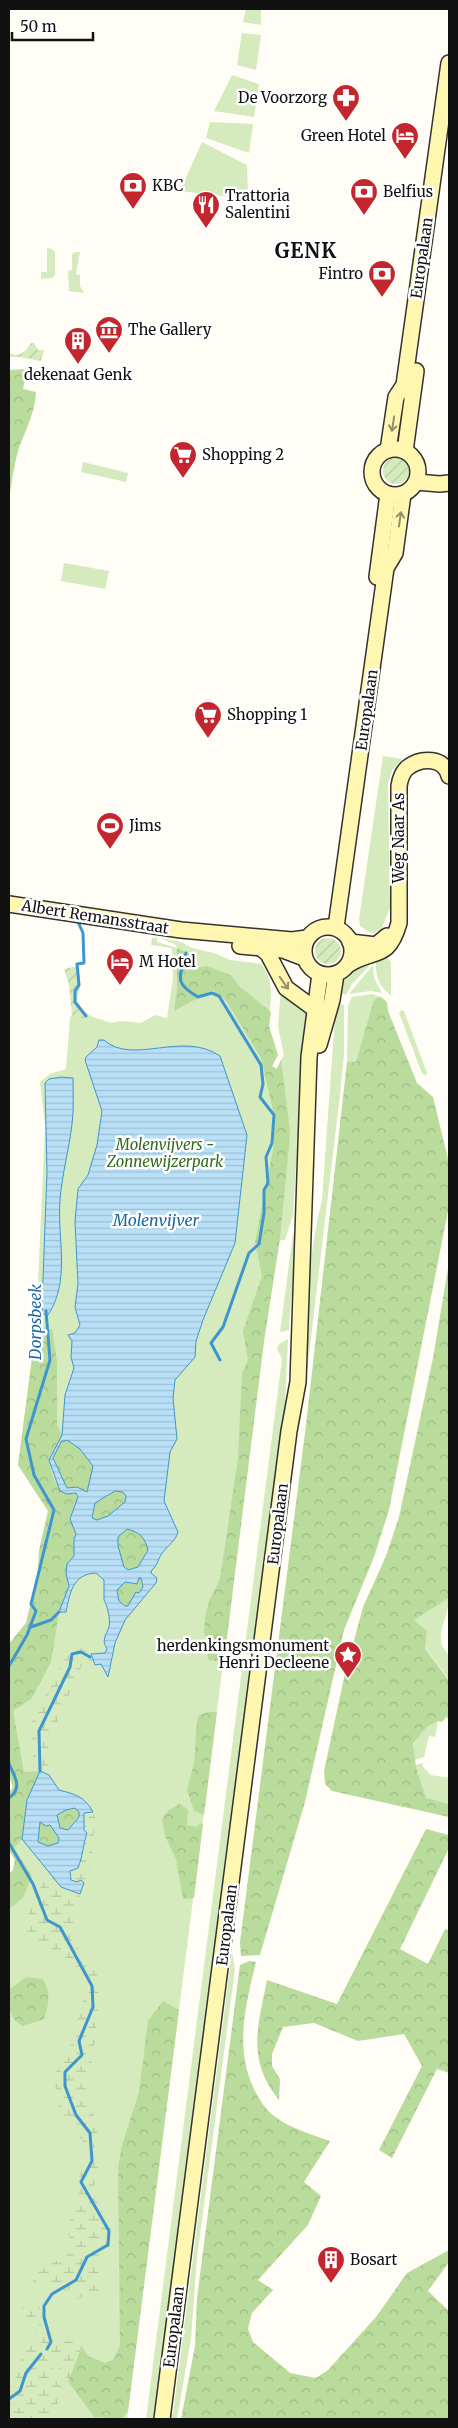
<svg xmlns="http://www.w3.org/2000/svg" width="458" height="2428" viewBox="0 0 458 2428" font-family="Merriweather,serif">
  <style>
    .grass { fill: #d5ebbd }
    .forest { fill: url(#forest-crowns) }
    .wetland { fill: url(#wetland-marsh) }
    .garden { fill: url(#garden-furrows) }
    .water { fill: url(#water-rules); stroke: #3f96cf; fill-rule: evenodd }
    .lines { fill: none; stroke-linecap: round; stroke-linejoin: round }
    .stream { stroke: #3f96cf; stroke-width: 3 }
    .secondary-casing { stroke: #333; stroke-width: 18 }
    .secondary { stroke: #fff6b0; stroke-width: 15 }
    .oneway { stroke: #948f68 }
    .labels { text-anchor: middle; stroke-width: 5; stroke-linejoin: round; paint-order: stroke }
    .poi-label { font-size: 15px; fill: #111; stroke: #fff; text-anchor: start }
    .street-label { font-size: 15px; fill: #111; stroke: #fff }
    .park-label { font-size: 15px; font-style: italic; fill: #2f6b1f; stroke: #fff }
    .water-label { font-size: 16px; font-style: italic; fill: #1768a6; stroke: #fff }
    .district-label { font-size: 20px; font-weight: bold; letter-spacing: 1px; fill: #111; stroke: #fff }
  </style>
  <defs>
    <pattern id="forest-crowns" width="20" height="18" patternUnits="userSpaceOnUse" patternTransform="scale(1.25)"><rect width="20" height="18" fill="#b9dc9c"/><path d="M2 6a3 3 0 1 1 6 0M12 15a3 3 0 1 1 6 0" fill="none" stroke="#9ebc85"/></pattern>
    <pattern id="wetland-marsh" width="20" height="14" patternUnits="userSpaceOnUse" patternTransform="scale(1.25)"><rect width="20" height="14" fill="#d5ebbd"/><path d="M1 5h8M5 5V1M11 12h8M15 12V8" fill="none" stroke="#b6c8a1"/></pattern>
    <pattern id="garden-furrows" width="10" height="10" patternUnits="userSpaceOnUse" patternTransform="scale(1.25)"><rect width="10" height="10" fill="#d5ebbd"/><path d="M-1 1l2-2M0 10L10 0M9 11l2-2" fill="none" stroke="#b6c8a1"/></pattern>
    <pattern id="water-rules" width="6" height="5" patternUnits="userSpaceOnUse" patternTransform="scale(1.25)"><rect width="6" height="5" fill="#b9e0f7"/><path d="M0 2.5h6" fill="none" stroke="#9ebfd3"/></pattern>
  </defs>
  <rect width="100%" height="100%" fill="#fffdf5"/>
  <g class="grass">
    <path d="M246,9H261V25L243,22Z"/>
    <path d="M242,33L261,35L256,70L237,65Z"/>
    <path d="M232,75L259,84L254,117L214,111Z"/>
    <path d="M210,122L253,124L249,153L206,138Z"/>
    <path d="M202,142L247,165L248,199L180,191Z"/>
    <path d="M47,248L52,249L55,252V275L52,278L41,279V272H47Z"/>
    <path d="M76,252H80L76,274L80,275V286L84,293L69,291L68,271L72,270V254Z"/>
    <path d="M83,462L128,473L126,482L81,472Z"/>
    <path d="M64,563L109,571L105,589L61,581Z"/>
    <path d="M383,756L402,759L393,769L388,783L390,908L381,930L371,933L360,926L359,919Z"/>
    <path d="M152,938H157V942L177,948L176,945L161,938L181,942L192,948L214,953L230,960L261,964C277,984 269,1002 269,1025C270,1045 282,1044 272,1066L276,1069L284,1055L278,1027L281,987L308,1008L302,1137L296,1165L293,1215L285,1240H279L264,1341L127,2419H9V1874L13,1870L15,1860L9,1850V1793L13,1787L9,1775V1644L26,1623L38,1572L39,1551L48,1511L18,1465L36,1328L45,1127L40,1082L50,1074L66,1069L70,1018L78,1005L88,1015L111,1023L122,1021L141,1023L155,1015L167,1018L173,978L172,948L151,945Z"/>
    <path d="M387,958L391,962V996C380,987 375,977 376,962Z"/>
    <path d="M370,961V965L352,984L346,995L338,992C341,978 357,965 370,961Z"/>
    <path d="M373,965L374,978L382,993L371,991L349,994Z"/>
    <path d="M372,994L381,997L376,998L356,1062H347L348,1006L352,997Z"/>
    <path d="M336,1003L344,1005V1054L340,1095L305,1388H301C304,1325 307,1262 322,1200Z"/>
    <path d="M401,1010L404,1011L427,1073L426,1076L422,1073L399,1013Z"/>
    <path d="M295,1233L298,1234C296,1267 290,1298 289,1330L280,1332L293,1234Z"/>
    <path d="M288,1339L285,1405L254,1655L244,1654L282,1359L277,1349L279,1344Z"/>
    <path d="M449,1598C449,1614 440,1625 441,1640C441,1648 447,1650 449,1657C451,1663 449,1673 449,1680L425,1647L413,1620Z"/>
    <path d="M243,1661L253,1662L156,2414L155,2419H146Z"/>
    <path d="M438,1721L435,1737L429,1736L424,1757L415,1760L413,1742L427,1727Z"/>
    <path d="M423,1763V1767L431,1775L449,1778V1804L426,1799L416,1767L415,1765Z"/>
    <path d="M232,1952L235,1969L197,2258L191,2339L177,2419H170L169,2414H173Z"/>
  </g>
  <g class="forest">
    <path d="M27,369L23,389L36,392C35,412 27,427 20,445C14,462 12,483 9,500V370Z"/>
    <path d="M177,948L193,956L190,969L206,966L231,975L239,986L271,1012L269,1026L278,1055L272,1066L277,1069L281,1060L290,1130L289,1147L280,1239L264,1341L224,1662L208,1660L204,1630L206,1612L210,1599L220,1579L238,1458L242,1373L248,1360L243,1331L262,1276L255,1242L273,1149L275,1119L261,1058L227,1002L213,990L174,1011L177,989Z"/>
    <path d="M381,997L387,1002L388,1011L417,1083L433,1097L449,1163V1206L389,1510L374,1557L344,1630L305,1802L260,1955L241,1956L240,1942L306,1425L347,1062H356L373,1003L376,998Z"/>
    <path d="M449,1262V1598L414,1620L427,1631L425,1648L449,1681V1719L446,1717L442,1722L438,1721L427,1727L413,1743L416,1767L426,1798L449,1804V1817L332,1791L325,1784L324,1771L344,1678L363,1607L386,1556L399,1517L433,1358Z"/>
    <path d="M36,1328L52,1329L57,1361V1424L62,1435C47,1459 46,1465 60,1491L76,1493L78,1497L70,1519L76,1534L74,1539V1556L67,1564L66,1573L69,1585L59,1612L51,1662L32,1698L13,1711L24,1772L40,1771L27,1800L22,1839L14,1848L32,1876L23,1898L9,1909V1874L13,1870L15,1860L9,1850V1793L13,1787L9,1775V1644L26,1623L38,1572L39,1551L48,1511L18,1465Z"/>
    <path d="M67,1440L80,1449L94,1466L87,1492L77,1487L67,1488L53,1458L61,1442Z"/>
    <path d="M115,1491L123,1492L126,1496L125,1502L108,1516L97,1520L92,1518L95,1503Z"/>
    <path d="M127,1529C139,1532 145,1537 148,1550L138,1567L128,1570L124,1568L118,1546V1537Z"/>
    <path d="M139,1578H141L143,1587L128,1606H125L119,1601L117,1590L125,1582L132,1584Z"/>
    <path d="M208,1712H217L204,1815L194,1811L187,1790L194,1763L197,1720L199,1715Z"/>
    <path d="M180,1804L188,1810L187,1825L197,1827L200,1823L203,1824L194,1898L183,1899L176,1859L165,1836L162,1818L169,1810Z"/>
    <path d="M75,1808L79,1812V1817L68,1830L59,1828L57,1815L66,1810Z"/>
    <path d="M40,1822L50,1824L60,1838L58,1843L48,1846L38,1842Z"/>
    <path d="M426,1829L449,1835V1848L400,1949L428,1964L445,1929L449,1931V2073L437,2069L392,2158L379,2150L422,2066L404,2034L358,2041L314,2023L283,2027L272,2054V2066L280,2079L279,2100C246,2059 258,2027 267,1980L337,2004Z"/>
    <path d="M249,1961L256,1962C246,2004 234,2047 254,2089C259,2099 265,2109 274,2116C291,2129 311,2134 330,2141L304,2182L321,2196L308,2225L258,2280L273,2290L252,2313L248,2329L253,2342L290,2373L316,2378L328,2370L376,2317L407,2273L449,2250V2262L428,2291L449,2311V2419H181L195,2346L197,2298L240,1965Z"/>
    <path d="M26,1977L43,1979C51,1992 49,2006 44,2019L23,2026C8,2018 9,2006 9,1990Z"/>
    <path d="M163,2001L179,2010L128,2411L121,2419L94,2417L68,2381L82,2346L88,2356L105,2363L114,2359L120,2345L118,2168L122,2145L139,2092L148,2021Z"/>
  </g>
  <g class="wetland">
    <path d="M84,1648L91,1654L95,1665L83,1663L55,1728L47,1753L51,1781L40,1771H34L31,1722L70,1649Z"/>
    <path d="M93,1812L95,1818L91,1867L84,1883L81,1880L77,1882L71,1880L70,1871L78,1868C83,1855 83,1845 87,1833L84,1830V1813Z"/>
    <path d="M49,1871L61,1887L80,1894L75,1911L71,1939L97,1975L100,1988L96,2033L87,2093L97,2125V2147L86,2148C82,2135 69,2130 62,2118C56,2106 54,2086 56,2073C58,2064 66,2058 69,2050C77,2029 79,2006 89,1987L71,1961L27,1933C24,1908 39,1893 49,1871Z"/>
    <path d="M96,2151L99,2158L93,2194L112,2228L110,2246L101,2261L99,2295L91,2294L77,2299V2285L63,2292L32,2281L33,2274L72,2252L68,2230L73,2204L78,2196V2180L88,2153Z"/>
    <path d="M24,2303L40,2307L38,2318L44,2331L82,2346L68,2381L21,2313Z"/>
    <path d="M32,2339L66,2386L50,2419H9V2387L15,2379L23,2351Z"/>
  </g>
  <g class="garden">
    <path d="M31,343H34L38,350H44L41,361L19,357H9V353C19,358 26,352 31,343Z"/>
    <circle cx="396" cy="471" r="13"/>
    <circle cx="328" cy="951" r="13"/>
    <path d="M79,966L80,989L76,1001L82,1011L91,1016L88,1020L72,1015L69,985L64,969Z"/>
  </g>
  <g class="water">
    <path d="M99,1040H104C133,1066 182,1030 220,1056L247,1135L235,1243L203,1320L196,1341L195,1357L175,1380L173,1398L177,1439L170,1452L164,1501L178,1532C175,1542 169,1544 163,1552C158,1558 158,1565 152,1570L151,1573L157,1578L156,1583L125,1620L115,1643L108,1677L101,1664L95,1665L91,1654L105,1653L107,1649C101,1639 106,1636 109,1627C111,1620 107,1605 104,1600V1580L96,1573C73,1574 70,1592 66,1612H59L69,1586L66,1573L67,1564L74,1556V1539L76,1534L70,1519L78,1497L76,1493L67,1494L60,1491L49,1460L62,1435L65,1395L74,1368L71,1357L72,1341L68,1335L75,1333L80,1325L75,1307L78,1284L75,1221L78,1189L88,1175L97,1145L102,1111L85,1060L86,1057L97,1047ZM67,1440L80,1449L93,1466L87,1492L77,1487L67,1488L53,1458L61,1442ZM115,1491L123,1492L126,1496L125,1502L108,1516L97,1520L92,1518L95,1503ZM127,1529C139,1532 145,1537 148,1550L138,1567L128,1570L124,1567L118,1546V1537ZM139,1578H141L143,1587L139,1593L136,1592L128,1606H125L119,1601L117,1590L125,1582L137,1584Z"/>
    <path d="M61,1077L73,1078C73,1094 74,1109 72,1124C69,1150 62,1174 60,1200C57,1239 71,1280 48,1315L43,1314L42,1306L47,1172L45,1083L49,1079Z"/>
    <path d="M40,1771L49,1775L59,1790C75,1794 85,1797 93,1812L84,1813V1830L87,1833C83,1845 83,1855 78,1868L70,1871L71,1880L77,1882L81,1880L84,1883L80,1894L61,1887L22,1839L27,1800ZM75,1808L79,1812V1817L68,1830L60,1828L57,1815L66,1810ZM40,1822L46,1826L50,1825L59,1838L58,1843L48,1846L38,1842Z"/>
  </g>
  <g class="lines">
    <g class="stream">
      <path d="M79,924L83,933L84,963L77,964L79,985L75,991V1002L86,1016"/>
      <path d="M186,953C180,978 173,982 198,997L212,993L219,996L261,1065L263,1084L260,1097L274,1115L272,1143L266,1157L268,1183L264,1190V1213L259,1244L249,1253L223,1327L211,1343L220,1360"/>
      <path d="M31,1627L51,1620L59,1612"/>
      <path d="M9,1666L27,1635L36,1611L31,1604L54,1510L34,1475L26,1439L50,1360L46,1311"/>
      <path d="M9,1764C15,1777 23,1788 9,1798"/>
      <path d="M40,1771L39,1731L70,1667L72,1654L81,1652L90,1657"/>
      <path d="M9,1843L33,1884L47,1920L60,1927L92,1986L93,2007L79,2041L82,2055L65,2072V2086L76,2115L90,2133L92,2161L81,2182L109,2231L108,2245L87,2257L76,2280L52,2294L44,2306V2317L51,2342L47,2349"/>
      <path d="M9,2399L20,2391L26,2373L41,2354"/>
    </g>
    <defs>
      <g id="secondary">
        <circle cx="395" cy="472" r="23"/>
        <path d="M388,450L396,397L404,385L449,63"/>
        <path d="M405,451L416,371"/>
        <path d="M416,482L440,484L449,483"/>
        <path d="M377,577L388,494"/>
        <path d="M9,904L181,930L292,940L307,938"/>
        <circle cx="328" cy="951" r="24"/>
        <path d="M336,927L386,568L395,553L403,494"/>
        <path d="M350,942L376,945L387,936"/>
        <path d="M240,946L283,950L304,958"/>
        <path d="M261,948L268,954L286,988L316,1010"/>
        <path d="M349,964C375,948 388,961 399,923V786C400,779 402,773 407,768C421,757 445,757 449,776"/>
        <path d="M319,1045L332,1000L336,974"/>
        <path d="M162,2419L289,1431L298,1382L309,1057L320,974"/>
      </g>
    </defs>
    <use href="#secondary" class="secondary-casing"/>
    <use href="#secondary" class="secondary"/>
  </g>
  <defs><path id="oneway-shaft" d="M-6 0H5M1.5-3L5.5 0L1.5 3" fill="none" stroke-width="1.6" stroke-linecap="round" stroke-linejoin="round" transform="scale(1.25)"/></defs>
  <g class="oneway">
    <use href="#oneway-shaft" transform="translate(393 424) rotate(99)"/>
    <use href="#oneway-shaft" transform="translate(400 519) rotate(-82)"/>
    <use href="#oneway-shaft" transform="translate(284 983) rotate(55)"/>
  </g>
  <defs>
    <symbol id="pharmacy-pin" viewBox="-11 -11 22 30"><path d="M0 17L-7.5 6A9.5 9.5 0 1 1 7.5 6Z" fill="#c4262e" stroke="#fff"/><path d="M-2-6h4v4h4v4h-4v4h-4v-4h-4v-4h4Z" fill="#fff"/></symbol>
    <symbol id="hotel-pin" viewBox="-11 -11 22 30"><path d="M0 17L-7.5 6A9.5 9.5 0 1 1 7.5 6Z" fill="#c4262e" stroke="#fff"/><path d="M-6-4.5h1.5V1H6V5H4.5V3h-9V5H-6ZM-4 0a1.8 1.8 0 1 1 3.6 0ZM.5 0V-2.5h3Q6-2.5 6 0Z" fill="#fff"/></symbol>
    <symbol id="bank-pin" viewBox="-11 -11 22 30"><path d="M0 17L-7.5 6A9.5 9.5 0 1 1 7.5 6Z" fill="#c4262e" stroke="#fff"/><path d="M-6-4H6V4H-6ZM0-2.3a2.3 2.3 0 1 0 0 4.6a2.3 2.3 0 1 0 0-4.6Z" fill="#fff"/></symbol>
    <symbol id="restaurant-pin" viewBox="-11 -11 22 30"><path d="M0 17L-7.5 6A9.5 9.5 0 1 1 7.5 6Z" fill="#c4262e" stroke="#fff"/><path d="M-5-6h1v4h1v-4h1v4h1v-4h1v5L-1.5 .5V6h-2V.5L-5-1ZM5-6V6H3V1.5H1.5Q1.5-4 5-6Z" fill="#fff"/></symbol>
    <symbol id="museum-pin" viewBox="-11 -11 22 30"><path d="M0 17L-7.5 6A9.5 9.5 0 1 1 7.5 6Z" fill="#c4262e" stroke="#fff"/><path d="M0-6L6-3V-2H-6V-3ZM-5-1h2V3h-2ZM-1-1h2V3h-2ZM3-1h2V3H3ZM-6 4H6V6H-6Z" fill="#fff"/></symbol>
    <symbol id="building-pin" viewBox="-11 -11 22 30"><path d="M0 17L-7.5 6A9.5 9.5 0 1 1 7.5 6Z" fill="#c4262e" stroke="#fff"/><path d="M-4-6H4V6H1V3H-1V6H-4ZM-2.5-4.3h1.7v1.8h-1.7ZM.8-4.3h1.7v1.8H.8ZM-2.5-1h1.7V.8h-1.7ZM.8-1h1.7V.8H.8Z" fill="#fff"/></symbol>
    <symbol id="supermarket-pin" viewBox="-11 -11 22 30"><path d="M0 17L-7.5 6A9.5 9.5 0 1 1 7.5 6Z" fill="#c4262e" stroke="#fff"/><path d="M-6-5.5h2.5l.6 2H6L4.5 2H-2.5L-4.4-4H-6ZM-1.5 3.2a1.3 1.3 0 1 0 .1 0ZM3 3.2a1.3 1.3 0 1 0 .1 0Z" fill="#fff"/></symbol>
    <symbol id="stadium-pin" viewBox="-11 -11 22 30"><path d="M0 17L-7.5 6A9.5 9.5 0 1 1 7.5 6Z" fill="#c4262e" stroke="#fff"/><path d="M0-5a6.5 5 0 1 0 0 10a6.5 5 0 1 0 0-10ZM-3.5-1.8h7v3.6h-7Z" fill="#fff"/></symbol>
    <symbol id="sight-pin" viewBox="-11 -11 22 30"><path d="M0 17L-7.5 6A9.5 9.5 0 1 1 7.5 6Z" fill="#c4262e" stroke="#fff"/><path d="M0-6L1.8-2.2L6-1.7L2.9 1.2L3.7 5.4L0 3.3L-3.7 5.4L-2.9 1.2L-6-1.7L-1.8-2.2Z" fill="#fff"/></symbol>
  </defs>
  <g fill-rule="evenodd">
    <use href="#pharmacy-pin" x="330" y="82" width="32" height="43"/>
    <use href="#hotel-pin" x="389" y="120" width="32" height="43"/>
    <use href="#bank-pin" x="117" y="170" width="32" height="43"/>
    <use href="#bank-pin" x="348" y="176" width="32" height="43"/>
    <use href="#restaurant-pin" x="190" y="189" width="32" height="43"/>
    <use href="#bank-pin" x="366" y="258" width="32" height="43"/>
    <use href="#museum-pin" x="93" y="314" width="32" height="43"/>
    <use href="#building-pin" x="62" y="325" width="32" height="43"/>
    <use href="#supermarket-pin" x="167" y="439" width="32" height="43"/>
    <use href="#supermarket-pin" x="192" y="699" width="32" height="43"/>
    <use href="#stadium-pin" x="94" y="810" width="32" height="43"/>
    <use href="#hotel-pin" x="104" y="946" width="32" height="43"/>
    <use href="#sight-pin" x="332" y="1639" width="32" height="43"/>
    <use href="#building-pin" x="315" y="2244" width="32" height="43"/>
  </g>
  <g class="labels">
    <g class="poi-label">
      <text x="327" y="103" text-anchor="end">De Voorzorg</text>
      <text x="386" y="141" text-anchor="end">Green Hotel</text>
      <text x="152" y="191">KBC</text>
      <text x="383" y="197">Belfius</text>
      <text x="225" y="201">Trattoria<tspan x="225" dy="17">Salentini</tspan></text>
      <text x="363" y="279" text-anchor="end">Fintro</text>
      <text x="128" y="335">The Gallery</text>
      <text x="78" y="380" text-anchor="middle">dekenaat Genk</text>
      <text x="202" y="460">Shopping 2</text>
      <text x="227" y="720">Shopping 1</text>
      <text x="129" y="831">Jims</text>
      <text x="139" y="967">M Hotel</text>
      <text x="329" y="1651" text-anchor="end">herdenkingsmonument<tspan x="329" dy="17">Henri Decleene</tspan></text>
      <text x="350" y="2265">Bosart</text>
    </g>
    <g class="street-label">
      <text transform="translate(422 258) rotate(-82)" y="5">Europalaan</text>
      <text transform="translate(367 710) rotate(-82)" y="5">Europalaan</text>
      <text transform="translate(399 838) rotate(-90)" y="5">Weg Naar As</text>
      <text transform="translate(95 917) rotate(9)" y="5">Albert Remansstraat</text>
      <text transform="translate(278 1524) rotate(-83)" y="5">Europalaan</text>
      <text transform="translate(227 1925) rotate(-83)" y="5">Europalaan</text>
      <text transform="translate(174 2327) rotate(-83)" y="5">Europalaan</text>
    </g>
    <g class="park-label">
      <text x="165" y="1150">Molenvijvers -<tspan x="165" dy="17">Zonnewijzerpark</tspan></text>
    </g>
    <g class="water-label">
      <text x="156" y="1226">Molenvijver</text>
      <text transform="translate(35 1322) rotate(-90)" y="6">Dorpsbeek</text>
    </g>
    <g class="district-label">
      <text x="306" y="258">GENK</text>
    </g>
  </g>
  <rect width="458" height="2428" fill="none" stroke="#111111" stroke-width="20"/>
  <path d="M12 32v8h81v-8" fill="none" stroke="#111111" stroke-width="2.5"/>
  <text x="20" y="32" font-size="15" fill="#111111" stroke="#ffffff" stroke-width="4" paint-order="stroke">50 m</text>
</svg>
